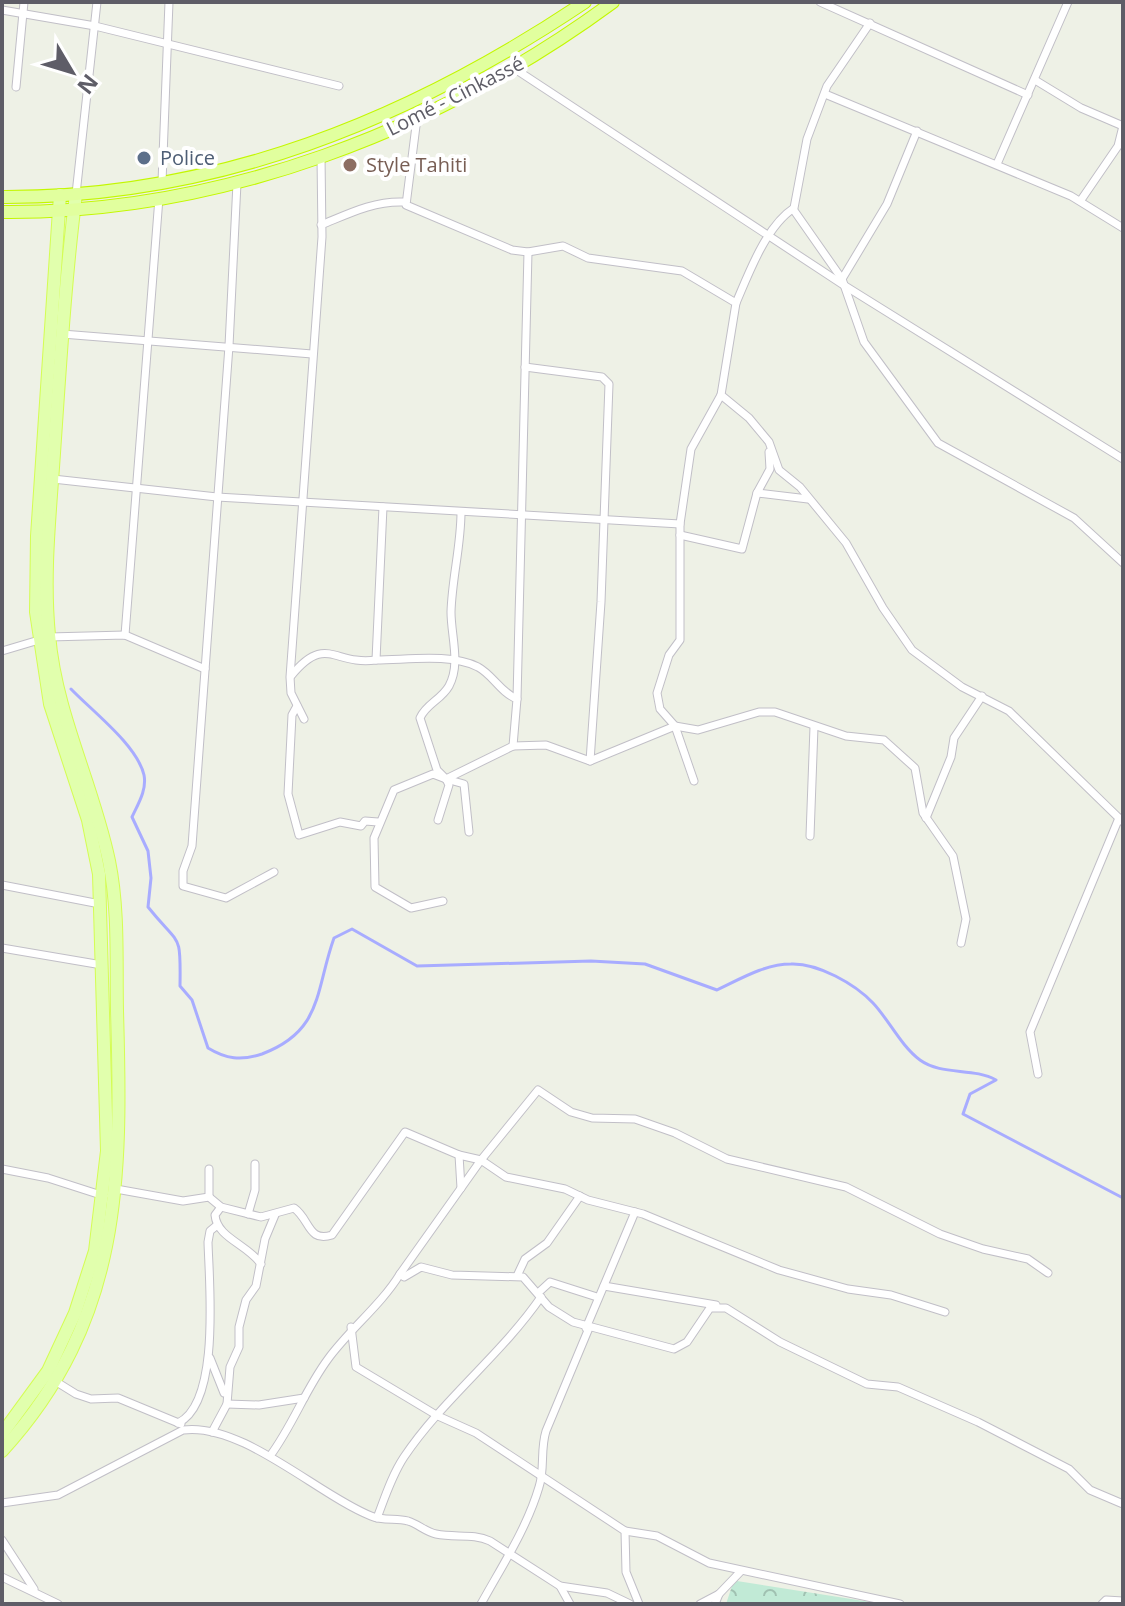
<svg xmlns="http://www.w3.org/2000/svg" width="1125" height="1606" viewBox="0 0 1125 1606" font-family="'Open Sans',sans-serif">
  <style>
    .forest { fill: url(#forest-crowns) }
    .lines { fill: none; stroke-linecap: round; stroke-linejoin: round }
    .stream { stroke: #a8acff; stroke-width: 3 }
    .minor-casing { stroke: #c1bfc7; stroke-width: 9 }
    .primary-casing { stroke: #d4fd53; stroke-width: 14 }
    .trunk-casing { stroke: #c3f700; stroke-width: 14 }
    .minor { stroke: #fff; stroke-width: 7 }
    .primary { stroke: #e1ffad; stroke-width: 12 }
    .trunk { stroke: #e1ff9e; stroke-width: 12 }
    .service-dot { fill: #5c6f8a; stroke: #fff; stroke-width: 3 }
    .education-dot { fill: #8d6e63; stroke: #fff; stroke-width: 3 }
    .labels { text-anchor: middle; stroke-width: 8; stroke-linejoin: round; paint-order: stroke }
    .street-label { font-size: 20px; fill: #5e5d67; stroke: #fff }
    .service-label { font-size: 20px; fill: #4e5e75; stroke: #fff; text-anchor: start }
    .education-label { font-size: 20px; fill: #785e54; stroke: #fff; text-anchor: start }
  </style>
  <defs>
    <pattern id="forest-crowns" width="20" height="18" patternUnits="userSpaceOnUse" patternTransform="scale(2)"><rect width="20" height="18" fill="#c1ead6"/><path d="M2 6a3 3 0 1 1 6 0M12 15a3 3 0 1 1 6 0" fill="none" stroke="#a0c1b1"/></pattern>
  </defs>
  <rect width="100%" height="100%" fill="#eef1e6"/>
  <path class="forest" d="M737,1581L883,1604H726L732,1586Z"/>
  <g class="lines">
    <path class="stream" d="M71,689C92,711 137,745 144,775C147,790 138,804 132,817L148,851L151,878L148,907C180,947 181,931 180,986L192,1000L208,1048C226,1059 241,1061 262,1054C323,1031 315,991 334,938L352,929L417,966L591,961L645,964L717,990C740,979 765,964 791,964C818,963 855,984 873,1003C889,1020 901,1046 920,1060C942,1076 973,1067 996,1080L970,1094L963,1114L1123,1198"/>
    <defs>
      <g id="minor">
        <path d="M820,2L1028,95"/>
        <path d="M2,10L95,26L339,86"/>
        <path d="M515,69L842,284L1123,459"/>
        <path d="M1035,80L1081,108L1123,126"/>
        <path d="M16,87L24,2"/>
        <path d="M825,94L1071,196L1123,228"/>
        <path d="M417,118L406,205L512,250L528,252L563,246L588,258L682,271L736,303L721,395L749,418L769,442L779,470L800,487L846,543L883,608L912,650L962,687L1009,711L1123,822"/>
        <path d="M997,164L1068,2"/>
        <path d="M162,182L169,2"/>
        <path d="M237,183L229,346L192,846L183,871V886L226,898L274,872"/>
        <path d="M76,194L97,2"/>
        <path d="M1081,200L1118,146L1123,126"/>
        <path d="M793,209L842,279L864,342L938,443L1074,518L1123,563"/>
        <path d="M321,225C348,214 373,201 403,202"/>
        <path d="M842,279L887,204L917,131"/>
        <path d="M736,303C749,273 766,226 794,208L807,139L827,86L870,23"/>
        <path d="M62,334L312,354"/>
        <path d="M525,367L602,377L609,384L601,602L590,761"/>
        <path d="M53,479L217,497L680,524"/>
        <path d="M757,493L808,499"/>
        <path d="M383,507L376,660C407,660 450,653 478,667C493,675 500,692 517,699L513,746"/>
        <path d="M461,512C461,546 452,578 451,612C451,636 461,664 449,686C441,700 426,704 420,718L437,770L446,779L464,784L469,832"/>
        <path d="M680,535L742,549L757,493L770,469L769,452"/>
        <path d="M125,635L159,198"/>
        <path d="M2,651L49,637L125,635L205,669"/>
        <path d="M291,676C326,633 334,666 376,660"/>
        <path d="M517,699L528,252"/>
        <path d="M297,706L292,715L288,794L299,835L340,822L361,826L365,821L378,822"/>
        <path d="M304,719L291,693L290,677L322,237L321,156"/>
        <path d="M694,781L675,726L660,709L657,693L669,655L680,640V524L691,449L721,395"/>
        <path d="M926,818L951,757L954,738L982,696"/>
        <path d="M438,820L449,785L446,779"/>
        <path d="M810,836L814,727"/>
        <path d="M2,885L100,904"/>
        <path d="M443,901L411,908L375,887L374,838L394,790L433,774L446,779L513,746L546,745L590,761L675,726L698,730L759,712H775L846,736L884,740L915,768L923,813L953,856L966,919L961,943"/>
        <path d="M2,948L102,965"/>
        <path d="M1038,1074L1030,1032L1119,818"/>
        <path d="M459,1155L461,1188"/>
        <path d="M2,1169L48,1178L104,1196"/>
        <path d="M209,1169V1197"/>
        <path d="M116,1189L183,1201L209,1197L221,1207L261,1217L294,1208C310,1219 308,1243 332,1235L405,1132L459,1155L481,1160L506,1177L565,1189L588,1200L643,1214L779,1270L848,1289L891,1295L945,1312"/>
        <path d="M221,1207L215,1215C217,1238 247,1244 261,1264"/>
        <path d="M248,1214L255,1190V1164"/>
        <path d="M400,1274L481,1160L538,1090L571,1112L592,1118L635,1119L675,1133L727,1159L846,1187L940,1234L983,1249L1028,1259L1048,1273"/>
        <path d="M517,1276L525,1259L547,1243L580,1196"/>
        <path d="M604,1286L716,1305"/>
        <path d="M538,1293L550,1282L597,1297"/>
        <path d="M351,1327L356,1367L438,1416L476,1433L625,1531L626,1572L639,1604"/>
        <path d="M586,1328L635,1212"/>
        <path d="M210,1358L224,1393"/>
        <path d="M55,1381L76,1394L91,1399L118,1398L181,1424"/>
        <path d="M227,1404L259,1405L304,1398"/>
        <path d="M178,1423C221,1403 209,1281 208,1242L210,1231L216,1226"/>
        <path d="M212,1432L227,1404L230,1367L239,1347V1327L246,1300L256,1286L265,1239L275,1215"/>
        <path d="M270,1456C293,1425 305,1390 328,1359C350,1329 381,1305 400,1274L404,1277L421,1267L452,1275L523,1277L549,1307L573,1322L674,1349L687,1342L710,1308H726L780,1342L867,1384L898,1387L978,1422L1069,1469L1090,1490L1123,1504"/>
        <path d="M2,1503L58,1495L183,1430C242,1422 318,1495 371,1516C383,1521 396,1518 408,1521C418,1524 426,1532 436,1534C455,1538 473,1533 490,1541L560,1586L570,1604"/>
        <path d="M377,1518C385,1497 392,1475 404,1457C443,1399 501,1355 541,1297"/>
        <path d="M625,1531L657,1536L709,1563L900,1604"/>
        <path d="M2,1540L34,1589"/>
        <path d="M2,1577L58,1604"/>
        <path d="M560,1586L607,1593L630,1604"/>
        <path d="M719,1594L741,1571"/>
        <path d="M481,1604C502,1566 527,1528 539,1487C545,1469 540,1450 546,1431L589,1328"/>
        <path d="M700,1604L719,1594L715,1604"/>
        <path d="M1102,1604L1106,1600L1123,1601"/>
      </g>
      <g id="primary">
        <path d="M2,1434L48,1371L75,1313L95,1251L107,1151L99,874L88,820L50,704L36,612L37,536L60,195"/>
        <path d="M2,1451C122,1320 122,1178 117,1011C116,962 119,910 109,861C93,784 56,715 49,635C43,575 50,514 54,453C60,367 65,280 76,194"/>
      </g>
      <g id="trunk">
        <path d="M2,197C217,198 409,120 585,2"/>
        <path d="M2,212C220,214 439,130 613,2"/>
      </g>
    </defs>
    <use href="#minor" class="minor-casing"/>
    <use href="#primary" class="primary-casing"/>
    <use href="#trunk" class="trunk-casing"/>
    <use href="#minor" class="minor"/>
    <use href="#primary" class="primary"/>
    <use href="#trunk" class="trunk"/>
  </g>
  <circle class="service-dot" cx="144" cy="158" r="8"/>
  <circle class="education-dot" cx="350" cy="165" r="8"/>
  <g class="labels">
    <g class="street-label">
      <text transform="translate(455 96) rotate(-27)" y="7">Lomé - Cinkassé</text>
    </g>
    <g class="service-label">
      <text x="160" y="165">Police</text>
    </g>
    <g class="education-label">
      <text x="366" y="172">Style Tahiti</text>
    </g>
  </g>
  <rect width="1125" height="1606" fill="none" stroke="#5e5d67" stroke-width="8"/>
  <g transform="translate(72 72) rotate(128)" stroke="#ffffff" stroke-width="6" paint-order="stroke">
  <path d="M0-6L14 30L0 20L-14 30Z" fill="#5e5d67"/>
  <text y="-12" font-size="22" font-weight="bold" text-anchor="middle" fill="#5e5d67">N</text>
  </g>
</svg>
